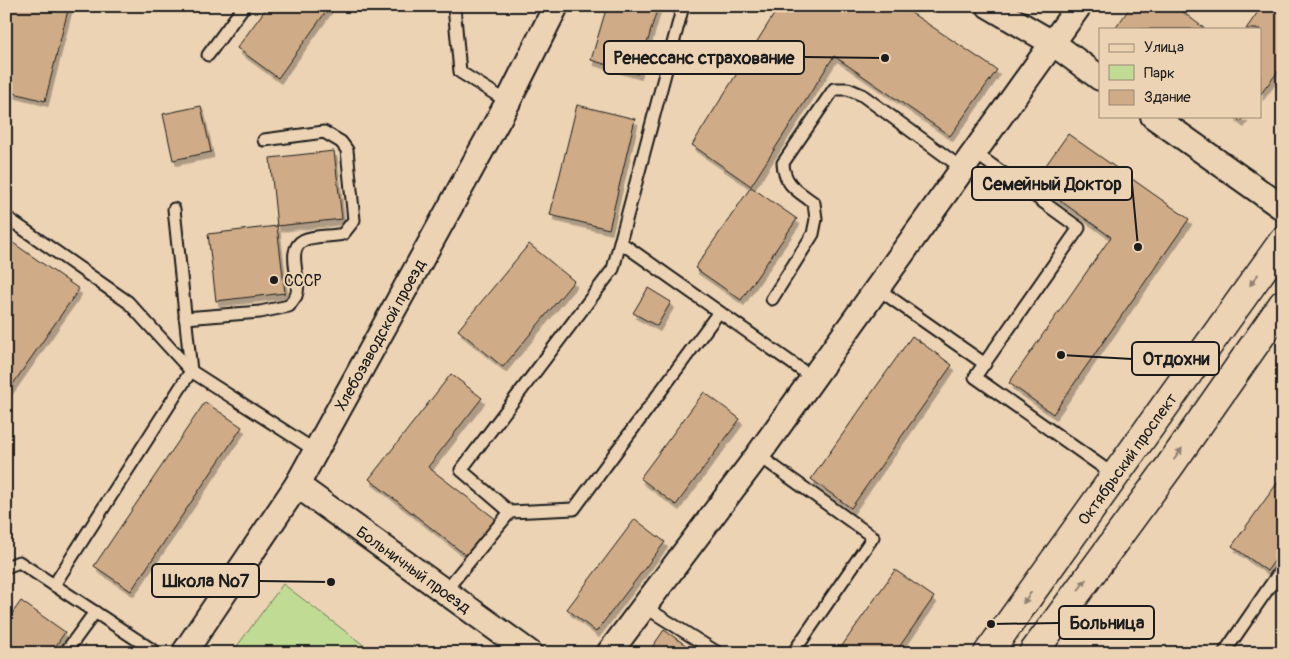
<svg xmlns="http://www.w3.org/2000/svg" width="1289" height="659" viewBox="0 0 1289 659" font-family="Pangolin,sans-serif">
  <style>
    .green { fill: #c0dc94; stroke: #6e7c58 }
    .building { fill: #cfac87; stroke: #1c1c1c; filter: url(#shadow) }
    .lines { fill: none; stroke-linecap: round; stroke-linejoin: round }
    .service-casing { stroke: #1c1c1c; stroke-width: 15 }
    .minor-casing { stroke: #1c1c1c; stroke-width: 28 }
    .primary-casing { stroke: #1c1c1c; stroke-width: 31 }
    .service { stroke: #ecd3b4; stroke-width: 11 }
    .minor { stroke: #ecd3b4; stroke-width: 24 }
    .primary { stroke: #ecd3b4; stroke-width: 28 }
    .oneway { fill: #8e8170 }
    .poi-dot { fill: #1c1c1c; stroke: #ecd3b4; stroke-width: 2 }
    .labels { text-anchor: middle; stroke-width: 4; stroke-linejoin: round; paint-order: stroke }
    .poi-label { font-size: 16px; fill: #1c1c1c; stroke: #ecd3b4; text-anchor: start }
    .street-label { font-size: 16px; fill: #1c1c1c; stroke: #ecd3b4 }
    .leader { fill: none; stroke: #1c1c1c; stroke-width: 2 }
    .callout-dot { fill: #1c1c1c; stroke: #ecd3b4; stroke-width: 2 }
    .callout { fill: #ecd3b4; stroke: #1c1c1c; stroke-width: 2 }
    .callout-label { font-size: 18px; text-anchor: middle; font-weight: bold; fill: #1c1c1c }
  </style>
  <defs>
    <filter id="shadow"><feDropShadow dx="3" dy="5.5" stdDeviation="0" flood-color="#0004"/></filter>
  </defs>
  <rect width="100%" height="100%" fill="#ecd3b4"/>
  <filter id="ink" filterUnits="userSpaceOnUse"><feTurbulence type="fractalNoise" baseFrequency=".02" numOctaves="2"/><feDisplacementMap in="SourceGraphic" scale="10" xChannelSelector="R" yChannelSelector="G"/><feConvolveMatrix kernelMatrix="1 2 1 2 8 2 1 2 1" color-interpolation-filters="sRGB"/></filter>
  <g filter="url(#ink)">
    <path class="green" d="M283,584L374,653H232Z"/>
    <g class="building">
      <path d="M6,6H69L45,101L6,91Z"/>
      <path d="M268,6H330L278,78L237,48Z"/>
      <path d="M607,6H658L638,74L591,60Z"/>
      <path d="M783,6H901L997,70L950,136L834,56L751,186L692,145L778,8Z"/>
      <path d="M1131,6H1175L1205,29H1115Z"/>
      <path d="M1262,6H1283V65L1260,95V29H1246Z"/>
      <path d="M577,105L635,119L609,229L550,215Z"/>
      <path d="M201,106L211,152L173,160L163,114Z"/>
      <path d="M1233,116H1245L1241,122Z"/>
      <path d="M1068,134L1189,219L1053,414L1009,383L1111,237L1034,182Z"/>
      <path d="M334,151L342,219L277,226L270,158Z"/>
      <path d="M751,187L797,219L741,300L695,268Z"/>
      <path d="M277,226L285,293L216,301L208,234Z"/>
      <path d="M6,238L79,289L6,394V308L10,303L6,300Z"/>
      <path d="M529,244L574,281L503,367L458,330Z"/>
      <path d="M648,288L671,302L657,326L633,313Z"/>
      <path d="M912,336L952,365L851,508L811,479Z"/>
      <path d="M451,374L482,398L428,467L497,520L468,557L369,479Z"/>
      <path d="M704,392L740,419L676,505L640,478Z"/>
      <path d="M205,402L242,427L131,591L94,566Z"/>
      <path d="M1283,475V549L1267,571L1232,546Z"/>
      <path d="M635,519L665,542L596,632L567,609Z"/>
      <path d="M895,570L934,597L895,653H837Z"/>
      <path d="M21,601L65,632L51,653H6V622Z"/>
      <path d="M664,630L697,653H648Z"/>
    </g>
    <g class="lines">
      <defs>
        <g id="service">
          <path d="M454,6L460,72L508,102"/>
          <path d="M208,55L244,6"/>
          <path d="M975,153L1079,228L975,377L1104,468L1117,473"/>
          <path d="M6,217L128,302L191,371L316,451"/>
          <path d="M620,242L813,378"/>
          <path d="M878,289L985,364"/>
          <path d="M772,299L813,234L816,219L814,203C798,191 784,185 783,163L834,89H848L862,95L963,169"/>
          <path d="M185,318L260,312L289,306C291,303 294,299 296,296C303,280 284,250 304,240C315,235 331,237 343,234L354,220L347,150L341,142L324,132L264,140"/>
          <path d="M758,455L873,537L793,653"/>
          <path d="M510,512L461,470L613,269L683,6"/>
          <path d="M6,567L19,562L157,653"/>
          <path d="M54,585L191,371L174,209"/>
          <path d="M445,591L510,512L574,509L719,312"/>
          <path d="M645,607L718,653"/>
          <path d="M65,653L95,612"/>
          <path d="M1224,653L1283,567"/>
        </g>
        <g id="minor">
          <path d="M989,6L1054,44L1100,78"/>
          <path d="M1153,116L1283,208"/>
          <path id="s1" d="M297,485L530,653"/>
          <path id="s2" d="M184,653L297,485L508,102L556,6"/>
          <path d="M609,653L758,455L1079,6"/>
        </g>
        <g id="primary">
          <path id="s3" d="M988,653L1283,241"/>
          <path d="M1033,653L1169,467L1283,304"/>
        </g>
      </defs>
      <use href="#service" class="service-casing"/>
      <use href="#minor" class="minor-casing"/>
      <use href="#primary" class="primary-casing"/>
      <use href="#service" class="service"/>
      <use href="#minor" class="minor"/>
      <use href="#primary" class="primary"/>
    </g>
    <defs><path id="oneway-solid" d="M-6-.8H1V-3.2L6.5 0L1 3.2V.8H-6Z" transform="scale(1.25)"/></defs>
    <g class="oneway">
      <use href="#oneway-solid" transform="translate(1254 280) rotate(126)"/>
      <use href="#oneway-solid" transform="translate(1178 454) rotate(-55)"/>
      <use href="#oneway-solid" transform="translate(1082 585) rotate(-54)"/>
      <use href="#oneway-solid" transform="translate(1027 598) rotate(126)"/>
    </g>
  </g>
  <circle class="poi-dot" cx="274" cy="280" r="5"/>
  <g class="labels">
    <g class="poi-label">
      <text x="284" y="286">СССР</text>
    </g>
    <g class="street-label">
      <text dy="6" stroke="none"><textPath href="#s2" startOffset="374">Хлебозаводской проезд</textPath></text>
      <text dy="6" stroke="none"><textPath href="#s3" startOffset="239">Октябрьский проспект</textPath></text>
      <text dy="6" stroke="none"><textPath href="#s1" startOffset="144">Больничный проезд</textPath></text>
    </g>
  </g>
  <path class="leader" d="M885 58L804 57M1138 247L1132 184M1061 355L1132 359M331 582L259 581M991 624L1059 623"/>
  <g class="callout-dot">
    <circle cx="885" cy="58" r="5"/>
    <circle cx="1138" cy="247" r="5"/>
    <circle cx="1061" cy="355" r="5"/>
    <circle cx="331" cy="582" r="5"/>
    <circle cx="991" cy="624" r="5"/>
  </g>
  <g class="callout">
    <rect x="604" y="41" width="200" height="33" rx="5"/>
    <rect x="972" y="167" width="160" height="33" rx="5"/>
    <rect x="1132" y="342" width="87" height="33" rx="5"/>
    <rect x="152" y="564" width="107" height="33" rx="5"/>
    <rect x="1059" y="606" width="95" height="33" rx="5"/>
  </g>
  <g class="callout-label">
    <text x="704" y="64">Ренессанс страхование</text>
    <text x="1052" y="190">Семейный Доктор</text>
    <text x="1176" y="365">Отдохни</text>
    <text x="206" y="587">Школа №7</text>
    <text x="1107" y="629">Больница</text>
  </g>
  <rect width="1289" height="659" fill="none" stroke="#ecd3b4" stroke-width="25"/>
  <rect x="12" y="12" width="1264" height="634" fill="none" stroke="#1c1c1c" stroke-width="2" filter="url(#ink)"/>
  <rect x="1099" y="28" width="162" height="90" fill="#ecd3b4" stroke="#998a77"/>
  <rect x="1109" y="44" width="25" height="8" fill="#ecd3b4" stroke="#998a77"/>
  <text x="1144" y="52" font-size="15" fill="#1c1c1c">Улица</text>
  <rect x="1109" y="65" width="25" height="15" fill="#c0dc94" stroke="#998a77"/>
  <text x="1144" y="78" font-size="15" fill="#1c1c1c">Парк</text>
  <rect x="1109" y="90" width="25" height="15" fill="#cfac87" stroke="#998a77"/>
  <text x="1144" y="102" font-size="15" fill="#1c1c1c">Здание</text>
</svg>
